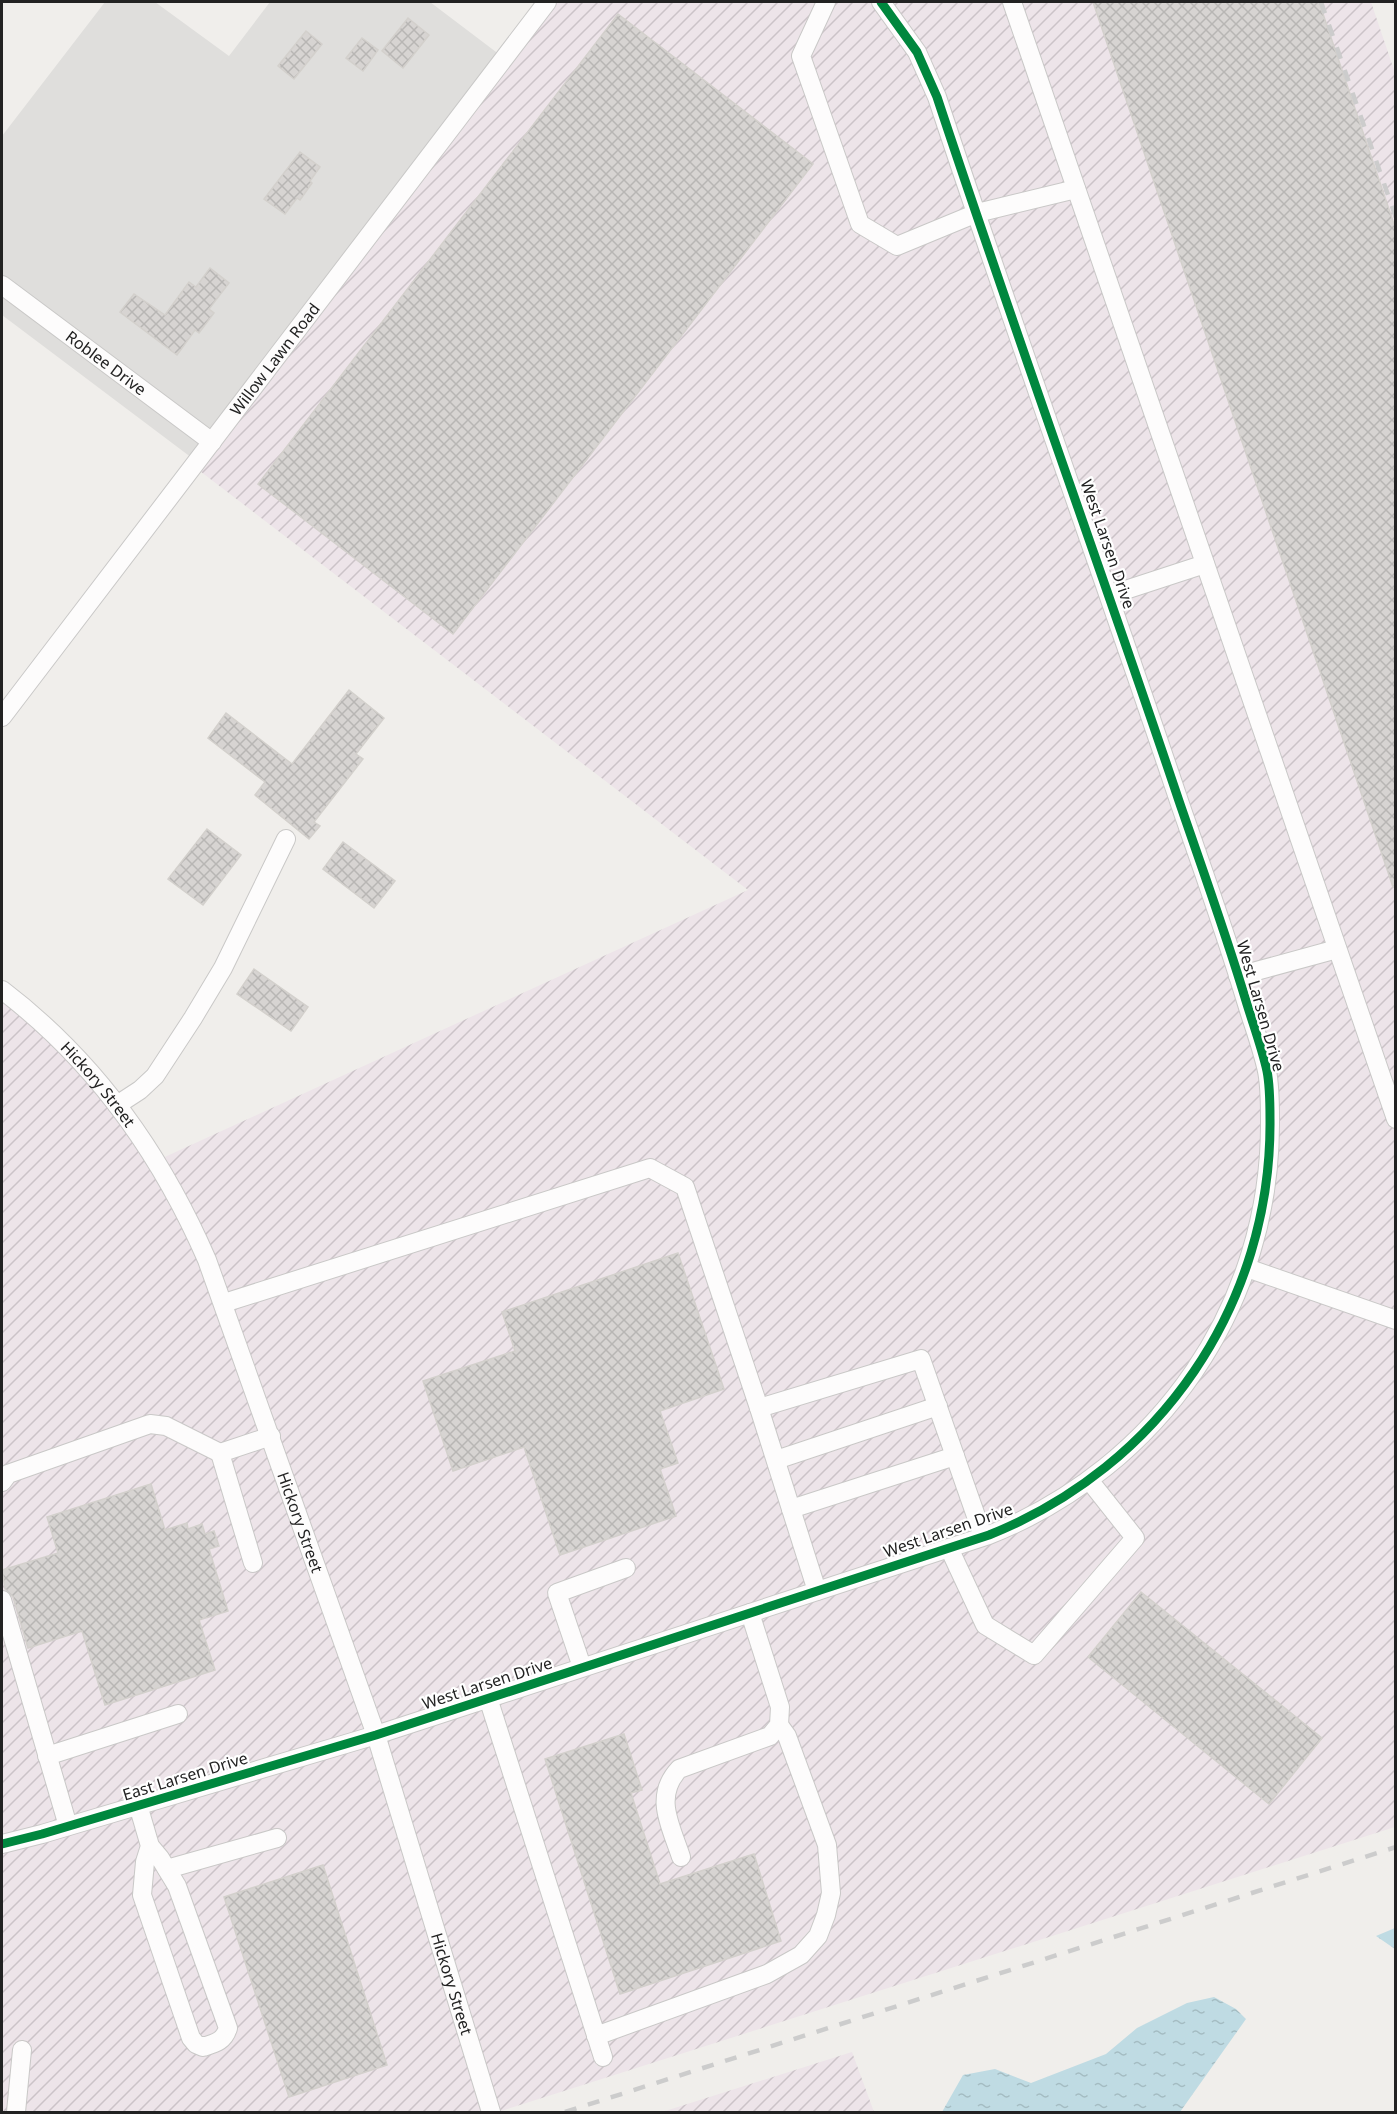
<svg xmlns="http://www.w3.org/2000/svg" width="1397" height="2114" viewBox="0 0 1397 2114" font-family="'Noto Sans',sans-serif">
  <style>
    .residential { fill: #dfdedc }
    .industrial { fill: url(#industrial-furrows) }
    .water { fill: url(#water-ripples) }
    .building { fill: url(#building-cross-hatch); stroke: #d3d0cc; stroke-width: 1.5 }
    .lines { fill: none; stroke-linecap: round; stroke-linejoin: round }
    .minor-casing { stroke: #c9c8c7; stroke-width: 20 }
    .minor { stroke: #fdfcfc; stroke-width: 18 }
    .rail { stroke: #ccc; stroke-width: 4.5; stroke-dasharray: 12 12; stroke-linecap: butt }
    .cycleway-casing { stroke: #fff; stroke-width: 13 }
    .cycleway { stroke: #00873e; stroke-width: 9 }
    .labels { text-anchor: middle; stroke-width: 4.5; stroke-linejoin: round; paint-order: stroke }
    .street-label { font-size: 16px; fill: #222; stroke: #fff }
  </style>
  <defs>
    <pattern id="industrial-furrows" width="10" height="10" patternUnits="userSpaceOnUse" patternTransform="scale(1.5)"><rect width="10" height="10" fill="#ede4e9"/><path d="M-1 1l2-2M0 10L10 0M9 11l2-2" fill="none" stroke="#cbc3c8"/></pattern>
    <pattern id="water-ripples" width="26" height="14" patternUnits="userSpaceOnUse" patternTransform="scale(1.5)"><rect width="26" height="14" fill="#bfdbe3"/><path d="M2 4q2-2 4 0t4 0M15 11q2-2 4 0t4 0" fill="none" stroke="#a4bcc2"/></pattern>
    <pattern id="building-cross-hatch" width="8" height="8" patternUnits="userSpaceOnUse" patternTransform="scale(1.5)"><rect width="8" height="8" fill="#d7d4d2"/><path d="M0 0l8 8M0 8l8-8" fill="none" stroke="#b8b6b4"/></pattern>
  </defs>
  <rect width="100%" height="100%" fill="#f0eeeb"/>
  <path class="residential" d="M105,2H155L229,56L270,2H430L504,58L196,461L2,315V136Z"/>
  <g class="industrial">
    <path d="M547,2H1371L1396,76L1395,1827L498,2112H2V990L26,1008L156,1161L748,890L192,465Z"/>
    <path d="M852,2052L874,2112H662Z"/>
  </g>
  <g class="water">
    <path d="M1395,1928V1949L1376,1936Z"/>
    <path d="M1214,1997L1236,2009L1246,2019L1180,2112H942L963,2075L995,2069L1031,2083L1106,2054L1137,2028L1187,2003Z"/>
  </g>
  <g class="building">
    <path d="M1093,2H1319L1395,227V886L1393,887Z"/>
    <path d="M618,14L813,164L453,634L258,484Z"/>
    <path d="M408,18L429,35L403,68L382,51Z"/>
    <path d="M306,31L322,44L294,79L278,66Z"/>
    <path d="M362,38L378,50L363,71L346,58Z"/>
    <path d="M300,152L320,167L310,181L312,183L300,200L297,198L285,214L264,199Z"/>
    <path d="M210,268L229,283L209,309L214,313L199,333L195,330L177,355L120,312L134,294L165,315L189,282L196,287Z"/>
    <path d="M349,690L384,718L356,754L363,759L314,822L320,826L309,839L255,795L265,782L208,738L226,713L292,764Z"/>
    <path d="M207,829L241,855L203,905L168,879Z"/>
    <path d="M343,842L395,881L374,908L323,869Z"/>
    <path d="M254,969L308,1007L291,1031L237,994Z"/>
    <path d="M678,1253L724,1389L660,1411L678,1463L660,1469L676,1516L560,1555L524,1447L453,1471L423,1381L515,1351L502,1312Z"/>
    <path d="M151,1484L165,1530L187,1523L188,1529L202,1524L205,1534L214,1531L219,1546L209,1549L228,1611L199,1620L215,1670L105,1705L82,1631L28,1648L13,1597L5,1589L2,1570L58,1553L47,1517Z"/>
    <path d="M1141,1592L1322,1738L1269,1804L1088,1657Z"/>
    <path d="M624,1734L642,1790L631,1793L660,1884L754,1854L781,1941L620,1994L545,1759Z"/>
    <path d="M323,1865L387,2065L289,2097L224,1897Z"/>
  </g>
  <g class="lines">
    <defs>
      <g id="minor">
        <path d="M826,2L801,56L860,224L897,246L977,213L1076,189"/>
        <path d="M1012,2L1396,1119"/>
        <path id="s1" d="M2,285L212,442"/>
        <path d="M1110,595L1205,564"/>
        <path id="s2" d="M2,717L547,2"/>
        <path d="M1238,976L1337,949"/>
        <path id="s3" d="M2,990C94,1060 161,1154 207,1260L376,1735L491,2112"/>
        <path d="M117,1105L140,1090L155,1076L193,1018L223,968L286,839"/>
        <path d="M1247,1268L1396,1320"/>
        <path d="M224,1303L650,1168L685,1187L759,1408L817,1591"/>
        <path d="M759,1408L921,1359L983,1536"/>
        <path d="M220,1453L253,1563"/>
        <path d="M776,1460L938,1406"/>
        <path d="M2,1482L8,1474L150,1424L166,1426L220,1453L271,1436"/>
        <path d="M791,1509L955,1456"/>
        <path d="M949,1548L985,1625L1034,1655L1135,1538L1089,1480"/>
        <path d="M2,1600L68,1826"/>
        <path d="M582,1667L557,1593L626,1568"/>
        <path d="M488,1698L603,2057"/>
        <path d="M47,1756L178,1714"/>
        <path d="M138,1805L150,1846L160,1858L177,1886L228,2028C224,2041 216,2043 203,2047L196,2044L191,2038L142,1895L145,1862L150,1846"/>
        <path d="M2,1844L42,1834L376,1735L989,1535C1160,1467 1272,1304 1270,1119C1270,1104 1270,1086 1267,1071C1262,1048 1253,1024 1246,1001C1226,934 1202,868 1179,801C1100,566 1015,333 937,97L917,52L881,2"/>
        <path d="M681,1857C671,1826 653,1797 679,1769L770,1736L779,1725L780,1707L750,1613"/>
        <path d="M167,1869L277,1838"/>
        <path d="M596,2036L767,1974L801,1955L818,1936L826,1915L831,1893L827,1845L787,1736L779,1725"/>
        <path d="M16,2112L22,2050"/>
      </g>
    </defs>
    <use href="#minor" class="minor-casing"/>
    <use href="#minor" class="minor"/>
    <g class="rail">
      <path d="M1321,2L1396,218"/>
      <path d="M565,2112L1396,1847"/>
    </g>
    <defs>
      <path id="cycleway" d="M2,1844L42,1834L376,1735L989,1535C1160,1467 1272,1304 1270,1119C1270,1104 1270,1086 1267,1071C1262,1048 1253,1024 1246,1001C1226,934 1202,868 1179,801C1100,566 1015,333 937,97L917,52L881,2"/>
    </defs>
    <use href="#cycleway" class="cycleway-casing"/>
    <use href="#cycleway" class="cycleway"/>
  </g>
  <g class="labels">
    <g class="street-label">
      <text dy="6" stroke="none"><textPath href="#s2" startOffset="450">Willow Lawn Road</textPath></text>
      <text dy="6" stroke="none"><textPath href="#s1" startOffset="130">Roblee Drive</textPath></text>
      <text transform="translate(1108 544) rotate(71)" y="6">West Larsen Drive</text>
      <text transform="translate(1261 1006) rotate(74)" y="6">West Larsen Drive</text>
      <text dy="6" stroke="none"><textPath href="#s3" startOffset="135">Hickory Street</textPath></text>
      <text dy="6" stroke="none"><textPath href="#s3" startOffset="621">Hickory Street</textPath></text>
      <text transform="translate(948 1530) rotate(-19)" y="6">West Larsen Drive</text>
      <text transform="translate(487 1683) rotate(-18)" y="6">West Larsen Drive</text>
      <text transform="translate(185 1776) rotate(-17)" y="6">East Larsen Drive</text>
      <text dy="6" stroke="none"><textPath href="#s3" startOffset="1107">Hickory Street</textPath></text>
    </g>
  </g>
  <rect width="1397" height="2114" fill="none" stroke="#222222" stroke-width="6"/>
</svg>
